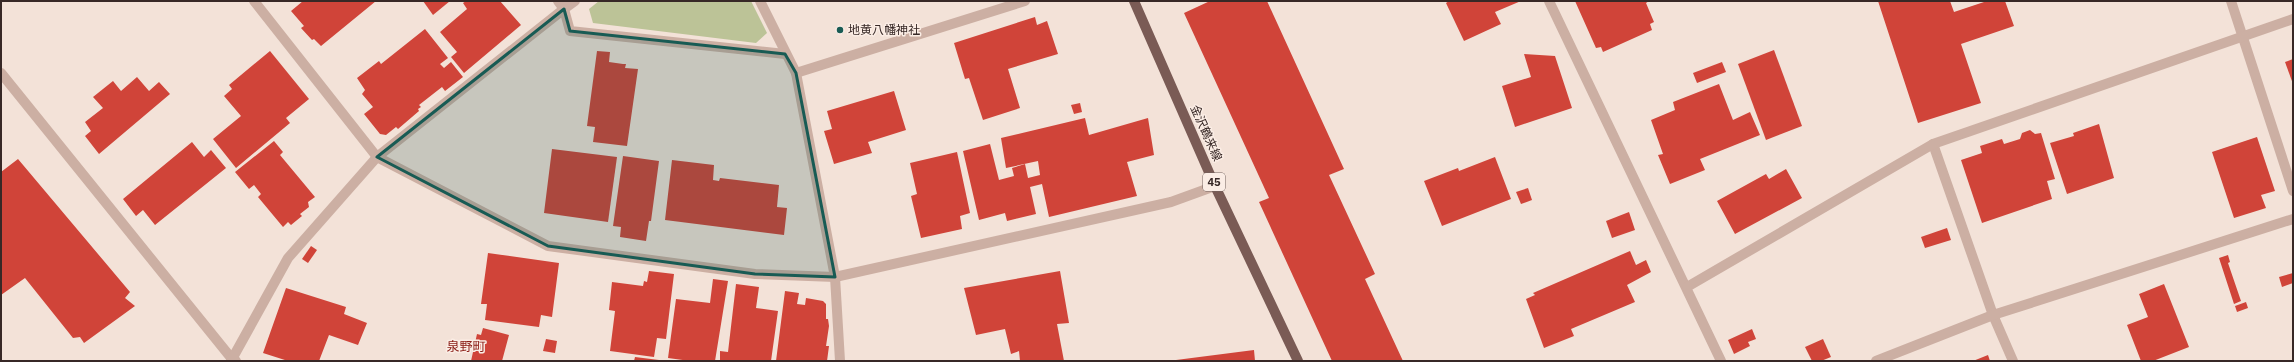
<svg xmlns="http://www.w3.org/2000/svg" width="2294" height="362" viewBox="0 0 2294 362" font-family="'IBM Plex Sans','Noto Sans JP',sans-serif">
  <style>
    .green { fill: #bcc397 }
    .building { fill: #d04439 }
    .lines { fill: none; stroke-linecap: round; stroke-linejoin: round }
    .minor { stroke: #ccafa3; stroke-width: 10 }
    .major { stroke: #7a5b55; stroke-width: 10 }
    .marked { fill: #185b54; fill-opacity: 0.2; stroke: #185b54; stroke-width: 3; stroke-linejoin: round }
    .poi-dot { fill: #185b54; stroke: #fbede5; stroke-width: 1.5 }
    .labels { text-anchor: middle; stroke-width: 3; stroke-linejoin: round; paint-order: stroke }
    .shield { fill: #fbede5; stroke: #72635f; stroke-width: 1 }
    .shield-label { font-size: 11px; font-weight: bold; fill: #372826 }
    .poi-label { font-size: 12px; fill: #372826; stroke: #fbede5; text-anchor: start }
    .street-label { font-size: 12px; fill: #372826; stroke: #fbede5 }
    .neighbourhood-label { font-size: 13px; fill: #8c2018; stroke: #fbede5 }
  </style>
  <rect width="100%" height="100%" fill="#f3e2d8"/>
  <path class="green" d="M599,1H751L767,33L756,43L593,23L589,9Z"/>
  <g class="building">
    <path d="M303,1H376L321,46L314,39L312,40L301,28L304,26L291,11Z"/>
    <path d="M423,1H450L433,15Z"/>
    <path d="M466,1H500L521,25L464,73L451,57L457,52L440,32L467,9L463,3Z"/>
    <path d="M1210,1H1267L1344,169L1329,175L1375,274L1365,279L1403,361H1332L1259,202L1269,198L1184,13Z"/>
    <path d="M1449,1H1521L1495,12L1501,24L1464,41L1446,3Z"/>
    <path d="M1575,1H1649L1646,3L1654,22L1650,24L1652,30L1603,52L1601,47L1596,48Z"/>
    <path d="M1878,1H1950L1954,12L1987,1H2005L2014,26L1961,44L1981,103L1918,123Z"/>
    <path d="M1035,17L1037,25L1047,21L1058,54L1008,69L1020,108L983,120L969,78L965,79L954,43Z"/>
    <path d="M425,29L448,58L440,64L444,68L451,62L463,77L445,91L442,87L419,105L421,107L418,109L419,111L398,129L396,127L386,135L380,134L364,114L373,107L362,94L365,90L357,78L379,61L381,64Z"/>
    <path d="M1774,50L1802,126L1766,140L1738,64Z"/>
    <path d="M270,51L309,99L286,118L290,123L236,168L213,139L241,116L224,96L232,89L229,85Z"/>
    <path d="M597,51L610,52L609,62L623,64H626L625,68L638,69L627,146L593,142L595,127L587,126Z"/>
    <path d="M1524,54L1555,56L1572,108L1515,127L1502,86L1531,77Z"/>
    <path d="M2293,59V84L2285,62Z"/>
    <path d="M1722,62L1726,72L1697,83L1693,73Z"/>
    <path d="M137,77L149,91L159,82L170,94L99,154L85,136L91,131L85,122L103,108L93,97L113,81L121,91Z"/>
    <path d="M1719,84L1733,120L1750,112L1760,135L1700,159L1705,170L1670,184L1658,155L1663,154L1651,120L1675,110L1673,102Z"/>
    <path d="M894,91L906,130L868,142L872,153L834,164L824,131L832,129L827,111Z"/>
    <path d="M1080,103L1082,112L1074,114L1071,105Z"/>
    <path d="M1085,118L1089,135L1148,118L1154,155L1127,162L1137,196L1049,217L1042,184L1030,187L1036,214L1007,221L1005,213L979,220L963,151L990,144L999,180L1014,176L1012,168L1025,164L1028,178L1040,175L1038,161L1006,168L1001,138Z"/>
    <path d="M2099,124L2114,178L2067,194L2050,143L2074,136L2073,133Z"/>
    <path d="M2030,130L2035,134L2041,133L2055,179L2047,181L2052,199L1982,223L1961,160L1982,153L1980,146L2002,139L2004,144L2020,139L2022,133Z"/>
    <path d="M2257,137L2275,191L2261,195L2266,208L2234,218L2212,152Z"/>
    <path d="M274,141L283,152L280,155L315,197L308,202L309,207L300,214L302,216L291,225L288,222L283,227L258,197L261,194L254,185L249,189L235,172Z"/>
    <path d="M192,142L204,157L211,150L226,168L155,225L143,210L136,216L123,199Z"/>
    <path d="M552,149L617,157L608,222L544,213Z"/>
    <path d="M957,152L970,213L960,216L962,229L921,238L911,196L917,194L910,163Z"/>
    <path d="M623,156L659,161L651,221H649L646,241L620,237L621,227L613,226Z"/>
    <path d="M1495,157L1511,199L1442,226L1424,181L1458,168L1459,171Z"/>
    <path d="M18,159L130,292L125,298L135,306L84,343L80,337L73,338L25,278L1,295V172Z"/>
    <path d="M672,160L714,165L713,180L719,181L720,178L779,185L777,207L787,208L784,235L665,220Z"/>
    <path d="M1786,169L1802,198L1735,234L1717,201L1766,174L1769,179Z"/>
    <path d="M1528,188L1532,200L1521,204L1516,192Z"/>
    <path d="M1629,212L1635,230L1612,238L1606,221Z"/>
    <path d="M1947,228L1951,240L1925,248L1921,237Z"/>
    <path d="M311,246L317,250L308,263L302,259Z"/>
    <path d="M1630,251L1636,265L1646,260L1651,272L1627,285L1635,302L1571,329L1574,336L1544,348L1526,299L1535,295L1533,293Z"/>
    <path d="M488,253L559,263L552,317L541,315L539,327L485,320L487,304H481Z"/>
    <path d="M2228,255L2230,262L2228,263L2241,301L2234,304L2219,258Z"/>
    <path d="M649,271L674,274L666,339L657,338L654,357L610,351L615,311L609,310L612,282L643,286L644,281L647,282Z"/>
    <path d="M1060,271L1069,323L1057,324L1064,361H1020L1019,351L1011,354L1005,329L976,335L964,288Z"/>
    <path d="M2293,273V283L2282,287L2279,277Z"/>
    <path d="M713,279L728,281L715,361H690L668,358L676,299L710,303Z"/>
    <path d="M736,284L759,287L756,308L778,311L771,361H720V351L728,352Z"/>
    <path d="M2164,284L2189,347L2153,361H2141L2127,325L2148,317L2139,294Z"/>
    <path d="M286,288L346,307L344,314L367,323L358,345L329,335L319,361H288L263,353Z"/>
    <path d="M785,291L799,293L797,304L805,305L806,298L823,301L826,304V319H828L829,326L826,346H829L827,361H776Z"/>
    <path d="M2246,302L2248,308L2237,312L2235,306Z"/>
    <path d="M483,328L509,335L502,361H471L477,334L481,335Z"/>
    <path d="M1752,329L1756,339L1748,342L1750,346L1734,354L1728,340Z"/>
    <path d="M546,339L557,341L555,353L543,351Z"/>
    <path d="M1823,339L1831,357L1821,361H1812L1805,347Z"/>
    <path d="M1254,350L1255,361H1176V360Z"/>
    <path d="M1988,355L1990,361H1973Z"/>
    <path d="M635,357L659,360V361H634Z"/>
  </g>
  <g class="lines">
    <g class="minor">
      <path d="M254,1L377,157L548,246L755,274L835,277L1171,202L1215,186"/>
      <path d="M558,1L564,9L575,1"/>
      <path d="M760,1L796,73L835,277L840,361"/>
      <path d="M1549,1L1721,361"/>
      <path d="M2231,1L2293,191"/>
      <path d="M1,73L232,359L236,361"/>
      <path d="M796,73L1025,1"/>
      <path d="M1933,144L1993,315L2013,361"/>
      <path d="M1687,287L1933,144L2293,19"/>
      <path d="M231,361L288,258L377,157L564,9L570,31L785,54"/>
      <path d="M1876,361L1993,315L2293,219"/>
    </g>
    <path class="major" d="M1134,1L1215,186L1298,361"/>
  </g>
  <path class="marked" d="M564,9L570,31L785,54L796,73L835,277L755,274L548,246L377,157Z"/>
  <circle class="poi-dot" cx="840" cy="30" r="4"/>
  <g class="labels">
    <rect class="shield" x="1203" y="173" width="22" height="18" rx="3"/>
    <g class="shield-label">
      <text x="1214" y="186">45</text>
    </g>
    <g class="poi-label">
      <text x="848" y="34">地黄八幡神社</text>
    </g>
    <g class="street-label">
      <text transform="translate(1206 133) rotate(66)" y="4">金沢鶴来線</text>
    </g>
    <g class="neighbourhood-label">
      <text x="466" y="351">泉野町</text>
    </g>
  </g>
  <rect width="2294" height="362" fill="none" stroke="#372826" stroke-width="4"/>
</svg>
